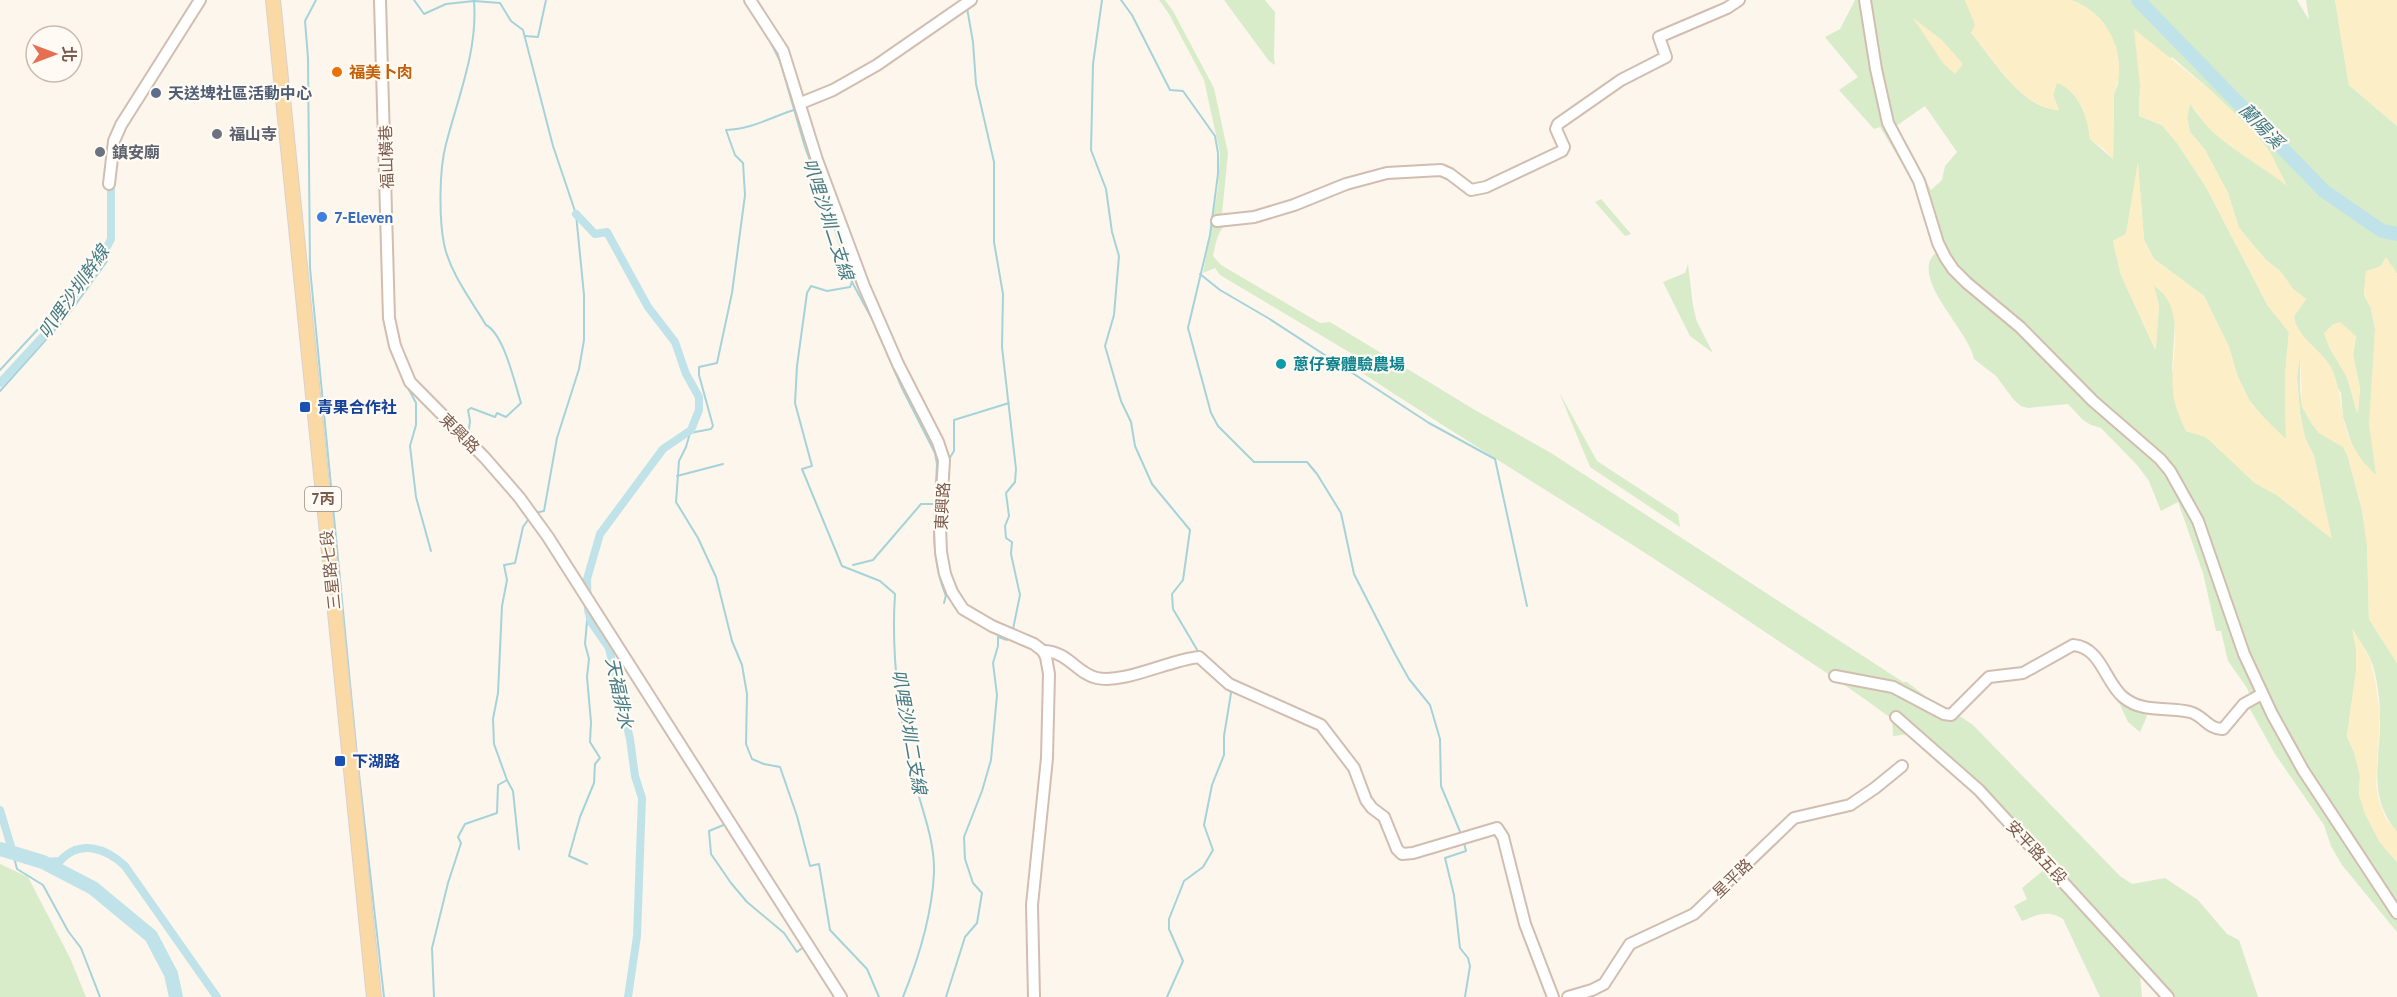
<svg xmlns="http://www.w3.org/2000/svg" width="2397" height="997" viewBox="0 0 2397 997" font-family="'PT Sans','Noto Sans TC',sans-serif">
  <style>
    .green { fill: #d8ecc9; fill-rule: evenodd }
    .sand { fill: #fcefc7 }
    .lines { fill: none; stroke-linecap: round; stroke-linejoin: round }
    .stream { stroke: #a5d3da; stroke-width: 2 }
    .canal { stroke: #bfe3e8; stroke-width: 8 }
    .river { stroke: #bfe3e8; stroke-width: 14 }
    .minor-casing { stroke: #d1beb0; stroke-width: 14 }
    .major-casing { stroke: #dad1cd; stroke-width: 16 }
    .minor { stroke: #fff; stroke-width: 10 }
    .major { stroke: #fbd9a5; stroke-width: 14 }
    .food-dot { fill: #e8710a; stroke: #fffaf3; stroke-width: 2 }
    .service-dot { fill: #5c6f8a; stroke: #fffaf3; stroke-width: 2 }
    .worship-dot { fill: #6b7280; stroke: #fffaf3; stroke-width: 2 }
    .shop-dot { fill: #3f7fe0; stroke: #fffaf3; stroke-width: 2 }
    .culture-dot { fill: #0f9aa8; stroke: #fffaf3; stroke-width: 2 }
    .transit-dot { fill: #1a4fb4; stroke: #fffaf3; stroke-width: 2 }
    .labels { text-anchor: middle; stroke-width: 4.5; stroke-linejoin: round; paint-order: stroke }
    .shield { fill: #fffaf3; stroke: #a28b7f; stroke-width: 1.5 }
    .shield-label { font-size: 15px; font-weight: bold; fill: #7a5c4d }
    .food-label { font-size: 16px; font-weight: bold; fill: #c56008; stroke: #fffaf3; text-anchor: start }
    .service-label { font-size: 16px; font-weight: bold; fill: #4e5e75; stroke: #fffaf3; text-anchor: start }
    .worship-label { font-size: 16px; font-weight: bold; fill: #5b616d; stroke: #fffaf3; text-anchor: start }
    .street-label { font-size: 16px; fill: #7a5c4d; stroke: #fffaf3 }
    .shop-label { font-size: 16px; font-weight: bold; fill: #366cbe; stroke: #fffaf3; text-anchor: start }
    .culture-label { font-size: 16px; font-weight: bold; fill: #0d838f; stroke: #fffaf3; text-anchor: start }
    .transit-label { font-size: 16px; font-weight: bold; fill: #164399; stroke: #fffaf3; text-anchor: start }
    .water-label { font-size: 18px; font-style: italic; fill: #437c86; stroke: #fffaf3 }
  </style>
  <rect width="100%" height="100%" fill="#fdf6ec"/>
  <g class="green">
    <path d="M1159,0H1165L1173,11L1214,88L1228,153L1222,214L1234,220C1217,227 1217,240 1213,256L1221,265L1320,323L1330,322L1475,410L1551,453L1903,682H1907L1950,715L1955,713L1973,725L2120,876L2132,884L2165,878L2198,900L2227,934L2239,940L2258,997H2175L2149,968L2140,975L2142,997H2100L2063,919C2048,910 2038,914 2022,921L2014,906L2027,899L2022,888L2045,869L1972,790L1910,734L1893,736L1892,719C1856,692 1818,667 1780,642C1640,546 1494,460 1353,367L1364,361L1220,275L1215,268L1203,273L1218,188L1220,153L1204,80L1169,14Z"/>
    <path d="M1224,0H1265L1275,12L1274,57L1275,65L1269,61Z"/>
    <path d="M1855,0H1965L1976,25L1971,33C1993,58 2021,109 2059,110L2053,95L2057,82C2079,92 2088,116 2090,139L2113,159L2114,94L2118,84L2119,66L2116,46L2079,3L2070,0H2297L2309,20L2306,0H2335L2349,85L2397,126V274L2386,258L2381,266L2366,272L2364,295L2371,308L2375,329L2372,440L2377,476L2363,463L2352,445L2343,417L2341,393L2295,326L2294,316L2306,299L2293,289L2280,271L2265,259L2239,228L2228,193L2205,150L2190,132L2187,118L2190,103C2208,133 2235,150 2264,168C2272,173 2280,180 2286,184L2269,151L2252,130L2209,89L2172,57L2140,86L2139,116L2162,125L2177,143L2206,187L2268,306L2289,332L2285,377L2286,440L2264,418L2249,400L2237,375L2229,347L2204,296L2154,259L2144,240L2138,166L2126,234L2113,241L2121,275L2155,349L2159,306L2153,284L2165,295L2172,307L2175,322L2172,369L2186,431L2206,437L2255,483L2277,495L2331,538L2314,456L2305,438L2300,413L2297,377L2300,341V389L2302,406L2310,421L2319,433L2344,447L2348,457L2362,510L2367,544L2369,619L2397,663V832C2366,794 2381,761 2380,717C2380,700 2377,674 2370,658C2365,648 2358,639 2353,630L2356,649V672L2347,736L2354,752L2360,775L2359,795L2379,841L2397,862V932L2342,865L2331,846L2324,825L2275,754L2250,709L2233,721L2223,734L2215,729L2250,696L2247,688L2228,661L2221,631H2216L2203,573L2178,502L2161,511L2149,481L2137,465L2101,428L2091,425L2083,420L2068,404L2028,408L2021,406L2014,400L1996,376L1974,359C1970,331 1906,275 1937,252L1912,180L1880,127L1874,129L1839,90L1858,77L1825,37L1840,29ZM1925,106L1957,152L1945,166L1942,180L1931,190L1896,126ZM2356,336L2353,355L2360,389L2357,412L2347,377L2329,347Z"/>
    <path d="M1601,199L1631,234L1625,236L1595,202Z"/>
    <path d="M1688,264L1693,306L1697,322L1713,353L1690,336L1663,282L1685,273Z"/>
    <path d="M1559,392L1597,461L1678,514L1680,527L1590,467Z"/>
    <path d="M2116,696L2150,709L2140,732L2128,722Z"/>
    <path d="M0,864L28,877L70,958L86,997H0Z"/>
  </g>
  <g class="sand">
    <path d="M1965,0H2070C2109,11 2129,57 2114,94L2113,159L2104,149L2090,139C2088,117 2079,90 2057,83L2053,95L2059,110C2018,106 1996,60 1971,33L1975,25Z"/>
    <path d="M2335,0H2397V126L2349,85Z"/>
    <path d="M1913,18L1942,40L1963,64L1955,74L1943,63Z"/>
    <path d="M2134,29L2209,89L2252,130L2269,150L2287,186C2263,167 2237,153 2214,133C2204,124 2198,113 2190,104L2187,118L2190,132L2205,150L2228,193L2239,228L2265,259L2280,271L2293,289L2306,299L2294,316C2296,337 2321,349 2331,367C2339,384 2340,399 2343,416C2347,440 2358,459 2376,475L2369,424L2375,329L2371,308L2364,295L2366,271L2381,266L2386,257L2397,274V663L2369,619L2367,544L2362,510L2348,457L2343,447L2319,433L2310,421L2302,405L2300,356L2297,377L2300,413L2305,438L2314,456L2332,539L2277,495L2255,483L2206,437L2186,431C2180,418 2174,406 2173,391C2169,355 2189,311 2154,285L2159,306L2156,350L2121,275L2113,241L2126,234L2138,161L2144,240L2154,259L2204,296L2229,347L2237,375L2249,400L2264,418L2286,439L2285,377L2289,332L2268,306L2206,187L2177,143L2162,125L2139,116L2140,86Z"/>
    <path d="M2340,322L2356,336L2353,355L2360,389L2358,414L2347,377L2329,347L2324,333L2333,324Z"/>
    <path d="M2352,628L2370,659L2375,679L2380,715L2376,785L2379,801L2386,819L2397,832V862L2379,841L2365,814L2359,795L2360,775L2354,752L2347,736L2356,672V649Z"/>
  </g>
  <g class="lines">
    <g class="stream">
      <path d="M316,0L305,21L308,58L310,268L357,756L384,997"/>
      <path d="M414,0L424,14L446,4L474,1C478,50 458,97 446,144C439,170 439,218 444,244C450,273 471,300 486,325C504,334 515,384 521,403L506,417L497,413L495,417L471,408L468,410L470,421L468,436"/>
      <path d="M1102,0L1093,64L1091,150L1106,189L1112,232L1119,256L1114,315L1105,346L1121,401L1131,422L1135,446L1152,484L1190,530L1183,580L1172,594L1173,609L1199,653"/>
      <path d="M1121,0L1132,15L1170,90L1183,91L1215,136L1218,153V174L1210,235L1188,328L1211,413L1218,426L1254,462H1307L1317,474L1341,513L1354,574L1395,654L1409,679L1430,705L1440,739L1441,786L1461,834"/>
      <path d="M474,1L500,3L511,21L523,30L553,146L576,214L584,295V340L579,369L557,438L544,511L535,513"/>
      <path d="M967,8L973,42L976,84L994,162V242L1003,294L1002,347L1016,469L1015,482L1006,493L1009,516L1005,526L1006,538L1012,542L1011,554L1020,595L1013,629"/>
      <path d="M767,35L780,61L805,147L832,220L852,282L872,319L902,388L935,453L937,464C935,509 928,554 946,596"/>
      <path d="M525,36L538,37L546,0"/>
      <path d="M797,109C773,116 753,129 726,130L735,155L743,163L745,195L732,293L717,363L699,367V375L713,426L711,429L690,433L686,447L679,461L676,502L698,538L716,577L732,641L742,665L747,694L746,744L752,759L764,764L780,767L797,816L810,866L819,864L830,930L867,969L879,997"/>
      <path d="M1200,274L1220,290L1268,318L1429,423L1495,459L1527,606"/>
      <path d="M852,282L850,287L827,291L811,286L807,293L797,366L795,403L812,466L802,469L842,566L880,581L895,594C891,654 899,716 913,775C921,808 935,839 934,873C932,914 918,960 903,997"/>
      <path d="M0,370L54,312L89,260L99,256L102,258"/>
      <path d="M407,386L416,403V425L410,446L416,497L431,551"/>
      <path d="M0,391L68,315L107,261L105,260"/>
      <path d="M949,459L954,451V420L1009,403"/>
      <path d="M677,476L723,464"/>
      <path d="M853,565L873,560L921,504H935"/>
      <path d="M944,603L946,595"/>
      <path d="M507,780L513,791L519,849"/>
      <path d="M726,824L709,831L711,854L731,883L747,902L784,933L797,952L805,946"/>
      <path d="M1464,843L1466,851L1445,858L1454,895L1460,948L1468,958L1470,966L1465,997"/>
      <path d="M74,850V847"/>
      <path d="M13,853L17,869L43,885L68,931L81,948L100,997"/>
      <path d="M587,864L569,856L580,817L594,783L595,764L600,758L590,742L591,722L587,677L589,659L585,644L588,610"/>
      <path d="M434,997L432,948L448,883L461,843L458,837L465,824L497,813L498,785L507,780L494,744L493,719L498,693L502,606L507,580L504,565L515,563L523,527L530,517"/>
      <path d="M946,997L965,937L977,923L982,893L973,883L965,859L964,837L982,791L991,760L997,695L993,663L998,646V637L1007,640L1009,637"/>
      <path d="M1167,997L1183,961L1169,929V919L1184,881L1203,867L1213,850L1204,825L1212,785L1224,755V736L1231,693L1229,689"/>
    </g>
    <g class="canal">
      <path d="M576,214L595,234L607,232L648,307L675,342L686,374L699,397V410L691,430L663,449L600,534L587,579L588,610L591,622L609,648L630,739L635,776L642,798L637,936L628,997"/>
      <path d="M0,383L46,333L101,259L111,239V187"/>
      <path d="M0,810L13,853"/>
      <path d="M43,862L60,861C80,839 106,848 125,866L217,997"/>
    </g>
    <g class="river">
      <path d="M2138,0L2324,191L2382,231L2397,234"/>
      <path d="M0,849L43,862L93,888L151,936L171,974L176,997"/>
    </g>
    <defs>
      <g id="minor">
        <path d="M380,0L389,318L395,346L410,382L485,458L519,497L548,537L841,997"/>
        <path d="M750,0L783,51L817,160L864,286L898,364L938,442L944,460L940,527L941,552L945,574L952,592L963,609L992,626L1034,644L1043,651L1046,657L1049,674L1047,758L1032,905L1034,997"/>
        <path d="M1865,0L1876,69L1888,123L1919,181L1938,243L1945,257L1953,269L1967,283L2020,327L2093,401L2160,459L2170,471L2198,521L2244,654L2272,714L2303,770L2397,913"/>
        <path d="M801,103L833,90L877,65L971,0"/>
        <path d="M109,184L114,141L121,125L200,0"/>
        <path d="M1217,221L1254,217L1294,205L1346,184L1387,173L1441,170L1450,174L1471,190L1486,187L1562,151L1564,147L1556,129L1558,124L1621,80L1666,57L1659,37L1727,8L1739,0"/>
        <path d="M1043,651C1068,651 1077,674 1097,678C1124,684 1169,660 1199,657L1229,684L1321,725L1354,768L1366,800L1372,808L1384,817L1397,849L1402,854L1413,853L1497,828L1503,837L1525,924L1553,997"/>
        <path d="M1835,676L1893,687L1944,714L1951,715L1989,677L2023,673L2073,645C2101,647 2105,682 2123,697C2143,714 2168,706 2190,712C2203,715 2209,730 2223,729L2244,704L2262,694"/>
        <path d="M1896,717L1979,790L2168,997"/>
        <path d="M1568,997L1592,990L1604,984L1630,944L1694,914L1794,818L1850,805L1875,788L1902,766"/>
      </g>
      <path id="major" d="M273,0L374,997"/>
    </defs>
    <use href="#minor" class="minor-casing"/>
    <use href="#major" class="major-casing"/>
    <use href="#minor" class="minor"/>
    <use href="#major" class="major"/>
  </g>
  <circle class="food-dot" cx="337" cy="72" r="6"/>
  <circle class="service-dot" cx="156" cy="93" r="6"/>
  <g class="worship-dot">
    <circle cx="217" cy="134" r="6"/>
    <circle cx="100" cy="152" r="6"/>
  </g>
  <circle class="shop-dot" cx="322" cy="217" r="6"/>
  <circle class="culture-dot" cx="1281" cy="364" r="6"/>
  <g class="transit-dot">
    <rect x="299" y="401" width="12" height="12" rx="3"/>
    <rect x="334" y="755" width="12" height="12" rx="3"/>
  </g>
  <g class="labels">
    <rect class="shield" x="305" y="487" width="36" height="24" rx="4.5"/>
    <g class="shield-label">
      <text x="323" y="504">7丙</text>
    </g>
    <g class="food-label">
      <text x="349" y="78">福美卜肉</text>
    </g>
    <g class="service-label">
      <text x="168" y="99">天送埤社區活動中心</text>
    </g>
    <g class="worship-label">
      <text x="229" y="140">福山寺</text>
      <text x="112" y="158">鎮安廟</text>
    </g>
    <g class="street-label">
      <text transform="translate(386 157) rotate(-92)" y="6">福山橫巷</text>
      <text transform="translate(460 433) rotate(45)" y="6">東興路</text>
      <text transform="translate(942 506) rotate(-87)" y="6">東興路</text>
      <text transform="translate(330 570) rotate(-96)" y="6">三星路七段</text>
      <text transform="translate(2037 852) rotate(47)" y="6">安平路五段</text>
      <text transform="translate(1732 878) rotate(-44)" y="6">星平路</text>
    </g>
    <g class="shop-label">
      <text x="334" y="223">7-Eleven</text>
    </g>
    <g class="culture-label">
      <text x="1293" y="370">蔥仔寮體驗農場</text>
    </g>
    <g class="transit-label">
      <text x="317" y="413">青果合作社</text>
      <text x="352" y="767">下湖路</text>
    </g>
    <g class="water-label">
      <text transform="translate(2261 126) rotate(46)" y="6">蘭陽溪</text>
      <text transform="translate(828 219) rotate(72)" y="6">叭哩沙圳二支線</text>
      <text transform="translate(74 292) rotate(-55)" y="6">叭哩沙圳幹線</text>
      <text transform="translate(619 693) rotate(78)" y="6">天福排水</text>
      <text transform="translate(909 732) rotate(80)" y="6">叭哩沙圳二支線</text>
    </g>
  </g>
  <g transform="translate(54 54) rotate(90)"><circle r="28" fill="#fffaf3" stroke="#cabbb1" stroke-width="1.5"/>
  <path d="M0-4.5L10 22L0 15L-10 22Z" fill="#e76f51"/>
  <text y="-9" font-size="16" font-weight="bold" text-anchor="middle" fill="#7a5c4d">北</text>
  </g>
</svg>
